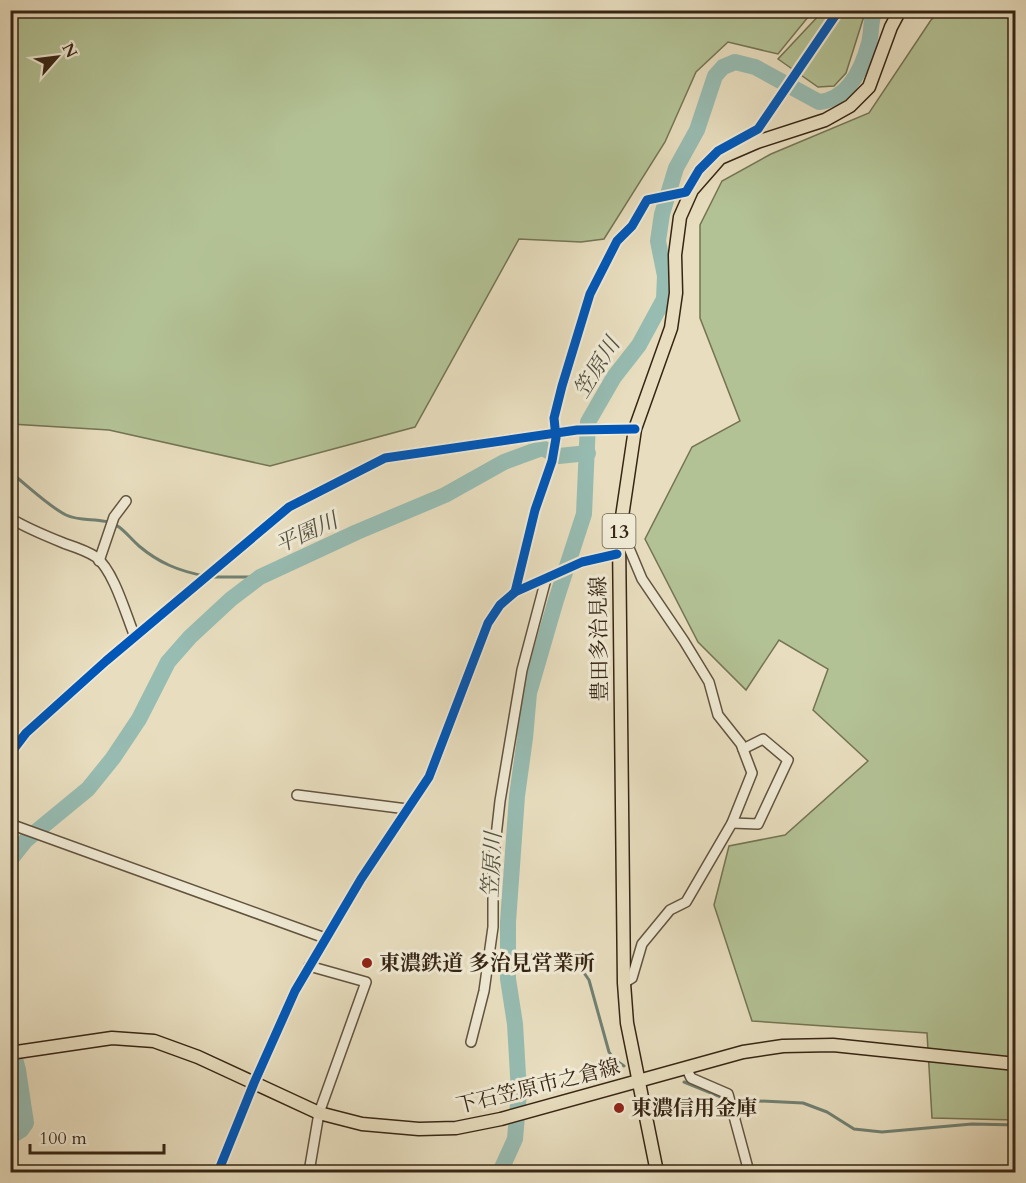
<svg xmlns="http://www.w3.org/2000/svg" width="1026" height="1183" viewBox="0 0 1026 1183" font-family="Cardo,'Noto Serif JP',serif">
  <style>
    .green { fill: #b3c295; stroke: #747454; stroke-width: 1.5 }
    .lines { fill: none; stroke-linecap: round; stroke-linejoin: round }
    .stream { stroke: #708073; stroke-width: 3 }
    .river { stroke: #97bcb2; stroke-width: 16 }
    .minor-casing { stroke: #62533f; stroke-width: 12 }
    .major-casing { stroke: #362514; stroke-width: 15 }
    .minor { stroke: #f0ead5; stroke-width: 9 }
    .major { stroke: #e8debf; stroke-width: 12 }
    .cycleway-casing { stroke: #f0ead5; stroke-width: 13 }
    .cycleway { stroke: #0057b8; stroke-width: 9 }
    .poi-dot { fill: #8f2418; stroke: #f0ead5; stroke-width: 2 }
    .labels { text-anchor: middle; stroke-width: 6; stroke-linejoin: round; paint-order: stroke }
    .shield { fill: #f0ead5; stroke: #6e604e; stroke-width: 1.5 }
    .shield-label { font-size: 20px; font-weight: bold; fill: #362514 }
    .street-label { font-size: 21px; fill: #362514; stroke: #f0ead5 }
    .poi-label { font-size: 21px; font-weight: bold; fill: #362514; stroke: #f0ead5; text-anchor: start }
    .water-label { font-size: 22px; font-style: italic; fill: #535243; stroke: #f0ead5 }
  </style>
  <rect width="100%" height="100%" fill="#e8debf"/>
  <filter id="stains"><feTurbulence type="fractalNoise" baseFrequency=".00333" numOctaves="4"/><feColorMatrix values="0 0 0 0 .2 0 0 0 0 .09 0 0 0 0 .02 0 0 0 .5 -.17"/></filter>
  <radialGradient id="worn" r=".72"><stop offset=".6" stop-color="#630" stop-opacity="0"/><stop offset="1" stop-color="#630" stop-opacity=".3"/></radialGradient>
  <g class="green">
    <path d="M10,11L11,10L813,11L778,54L728,42L696,72L665,142L604,239L581,242L519,239L415,427L270,466L109,430L11,424Z"/>
    <path d="M823,11H857L864,16L846,73L834,86L818,87L778,59Z"/>
    <path d="M940,11H1015V1120L932,1118L927,1033L752,1021L714,905L729,846L785,835L868,761L813,710L828,669L779,640L746,690L698,642L645,539L692,447L740,421L700,318V225L722,181L771,154L869,113L931,20Z"/>
  </g>
  <g class="lines">
    <g class="stream">
      <path d="M10,472C27,485 48,506 66,515C82,523 104,516 119,527C126,532 132,540 139,546C159,563 179,571 205,576"/>
      <path d="M212,577H260"/>
      <path d="M508,951L577,963L589,980L609,1052L614,1059L624,1066"/>
      <path d="M684,1082L721,1097L738,1100L803,1103L827,1112L854,1129L882,1132L972,1124L1016,1125"/>
    </g>
    <g class="river">
      <path d="M10,860L26,840L88,789L113,758L139,719L168,662L190,637L231,599L260,577L357,532L445,495L504,462L542,448L559,456L588,453"/>
      <path d="M10,1041L18,1070L26,1123L21,1130L10,1137"/>
      <path d="M500,1172L515,1139L519,1092L515,1024L508,979V922L517,796L525,738L529,693L556,600L584,514L588,422L614,377L639,345L664,299L665,276L658,241L662,214L676,168L697,130L715,76L723,67L735,62L755,67L819,102C848,99 862,69 869,43C872,32 870,21 875,10"/>
    </g>
    <defs>
      <g id="minor">
        <path d="M10,518C28,529 46,536 66,544C75,547 87,551 96,557C114,571 126,615 135,637"/>
        <path d="M619,537L629,548L642,579L684,641L709,682L718,715L741,744L752,773L732,823L686,902L670,910L642,944L632,978L624,983"/>
        <path d="M99,561L114,517L126,501"/>
        <path d="M10,754L26,733L106,661L289,507L385,458L577,430L635,429"/>
        <path d="M297,795L407,809"/>
        <path d="M732,823L758,824L788,760L763,739L743,749"/>
        <path d="M10,824L325,938"/>
        <path d="M471,1042L484,991L493,927V863L500,801L522,670L546,579"/>
        <path d="M686,1067L691,1078L728,1094L749,1172"/>
        <path d="M218,1172L254,1083L295,991L361,879L429,777L488,623L500,605L515,592L582,562L617,554"/>
        <path d="M309,1172L319,1113L366,982L309,966"/>
      </g>
      <g id="major">
        <path d="M10,1053L112,1038L154,1041L198,1057L319,1113L362,1124L419,1129L456,1128L501,1119L743,1052L783,1046L833,1045L1016,1064"/>
        <path d="M657,1172L627,1023L624,983L619,537L635,429L671,328L676,293L675,255L680,217L692,190L720,158L757,142L825,120L850,106L869,87L891,27L900,10"/>
      </g>
    </defs>
    <use href="#minor" class="minor-casing"/>
    <use href="#major" class="major-casing"/>
    <use href="#minor" class="minor"/>
    <use href="#major" class="major"/>
    <defs>
      <g id="cycleway">
        <path d="M515,592L535,510L552,461L556,438L554,418L562,386L590,294L617,241L632,226L647,200L686,192L699,170L718,151L758,129L839,10"/>
        <path d="M10,754L26,733L106,661L289,507L385,458L577,430L635,429"/>
        <path d="M218,1172L254,1083L295,991L361,879L429,777L488,623L500,605L515,592L582,562L617,554"/>
      </g>
    </defs>
    <use href="#cycleway" class="cycleway-casing"/>
    <use href="#cycleway" class="cycleway"/>
  </g>
  <g class="poi-dot">
    <circle cx="367" cy="963" r="6"/>
    <circle cx="619" cy="1108" r="6"/>
  </g>
  <g class="labels">
    <rect class="shield" x="602.5" y="514" width="33" height="34" rx="4.5"/>
    <g class="shield-label">
      <text x="619" y="538">13</text>
    </g>
    <g class="street-label">
      <text transform="translate(599 639) rotate(-91)" y="7">豊田多治見線</text>
      <text transform="translate(538 1086) rotate(-14)" y="7">下石笠原市之倉線</text>
    </g>
    <g class="poi-label">
      <text x="379" y="970">東濃鉄道 多治見営業所</text>
      <text x="631" y="1115">東濃信用金庫</text>
    </g>
    <g class="water-label">
      <text transform="translate(596 367) rotate(-58)" y="8">笠原川</text>
      <text transform="translate(306 532) rotate(-24)" y="8">平園川</text>
      <text transform="translate(491 865) rotate(-87)" y="8">笠原川</text>
    </g>
  </g>
  <rect width="1026" height="1183" fill="none" stroke="#e8debf" stroke-width="36"/>
  <rect x="12" y="12" width="1002" height="1159" fill="none" stroke="#362514" stroke-width="3"/>
  <rect x="18" y="18" width="990" height="1147" fill="none" stroke="#362514" stroke-width="1.5"/>
  <g transform="translate(57 57) rotate(62)" stroke="#f0ead5" stroke-width="4.5" paint-order="stroke">
  <path d="M0-4.5L10 22L0 15L-10 22Z" fill="#362514"/>
  <text y="-9" font-size="16" font-weight="bold" text-anchor="middle" fill="#362514">N</text>
  </g>
  <path d="M30 1144v9h134v-9" fill="none" stroke="#362514" stroke-width="3"/>
  <text x="39" y="1144" font-size="18" fill="#362514" stroke="#f0ead5" stroke-width="4.5" paint-order="stroke">100 m</text>
  <rect width="100%" height="100%" filter="url(#stains)"/>
  <rect width="100%" height="100%" fill="url(#worn)"/>
</svg>
